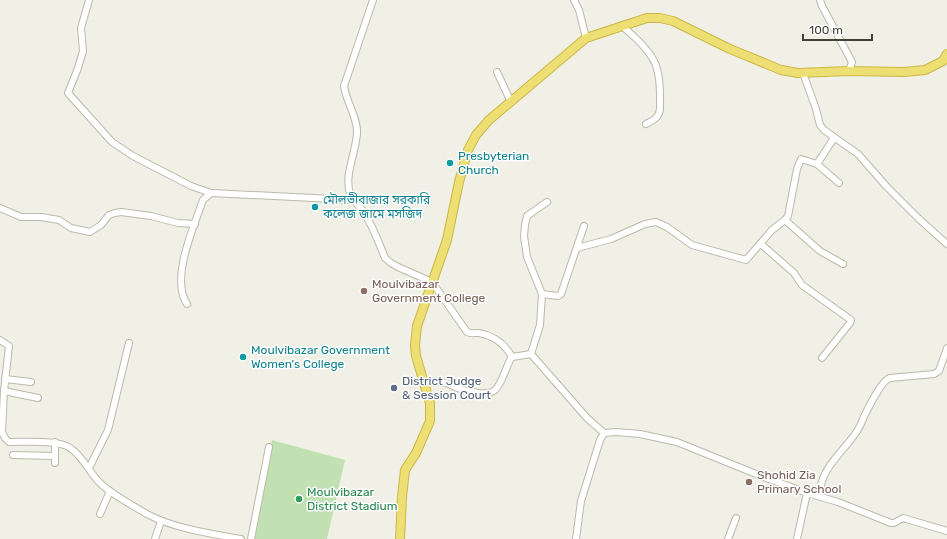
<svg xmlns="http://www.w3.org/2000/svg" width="947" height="539" viewBox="0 0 947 539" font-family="Rubik,'Noto Sans Bengali',sans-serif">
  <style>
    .garden { fill: #c2e1b3 }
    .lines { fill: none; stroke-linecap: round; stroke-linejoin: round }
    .minor-casing { stroke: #bbb9a9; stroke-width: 8 }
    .highway-casing { stroke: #ccb645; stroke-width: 10 }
    .minor { stroke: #fff; stroke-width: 6 }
    .highway { stroke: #eedf74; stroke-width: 8 }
    .culture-dot { fill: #0f9aa8; stroke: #fff; stroke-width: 1.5 }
    .education-dot { fill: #8d6e63; stroke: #fff; stroke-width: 1.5 }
    .service-dot { fill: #5c6f8a; stroke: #fff; stroke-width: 1.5 }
    .leisure-dot { fill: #2e9e5b; stroke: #fff; stroke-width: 1.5 }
    .labels { text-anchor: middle; stroke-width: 3; stroke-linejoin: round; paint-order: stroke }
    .culture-label { font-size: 12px; fill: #0d838f; stroke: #fff; text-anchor: start }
    .education-label { font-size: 12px; fill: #785e54; stroke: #fff; text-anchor: start }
    .service-label { font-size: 12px; fill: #4e5e75; stroke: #fff; text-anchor: start }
    .leisure-label { font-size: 12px; fill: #27864d; stroke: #fff; text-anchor: start }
  </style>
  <rect width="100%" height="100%" fill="#f1f0e6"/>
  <path class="garden" d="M272,440L345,460L327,539H254Z"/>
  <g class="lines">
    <defs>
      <g id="minor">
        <path d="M89,0L81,28L83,51L78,68L68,93L112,142L133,156L191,186L211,193L353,200"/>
        <path d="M373,0L344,86C346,102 358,118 357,133C356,153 344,174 350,194C353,201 359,205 363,211C372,224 379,243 385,258L391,263L398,267L432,282L467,332C471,334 475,333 479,333C495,336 505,344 512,357"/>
        <path d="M574,0L579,10L586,38"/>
        <path d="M820,0L822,6L852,62L849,71"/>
        <path d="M622,26C634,36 654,54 657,69C661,82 660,96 660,109C659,118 653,120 646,124"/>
        <path d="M497,72L511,102"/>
        <path d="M803,73L816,109L820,125L824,130L858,154L887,187L918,218L947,244"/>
        <path d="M817,164L834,138"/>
        <path d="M547,202L527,216L525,225L524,236L527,257L542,294L540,325L531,354L587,418L604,433L600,440L581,501L576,539"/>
        <path d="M0,208L21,217H41L59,220L71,228L90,232L101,225L109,215L115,213L121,212L151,216L178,223L195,224"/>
        <path d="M785,220L820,251L843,264"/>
        <path d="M761,244L794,273L802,285L851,320L850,323L822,358"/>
        <path d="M577,248L611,239L645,224L656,222L667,227L692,245L746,260L772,230L785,220L788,216L797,169L801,159L817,164L839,183"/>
        <path d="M542,294L558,296L561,294L584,226"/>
        <path d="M187,304C170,279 194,226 203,200L211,193"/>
        <path d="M0,340L9,346L4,391L2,432L5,438L9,442C24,442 50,440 64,445C80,450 89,473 101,484C114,496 132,505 147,514C172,528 213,534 241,539"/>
        <path d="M5,379L31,382"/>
        <path d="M424,382C431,382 439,381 446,383C450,384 453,386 457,388C466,391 488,397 495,390C504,381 505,367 512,357L531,354"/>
        <path d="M4,391L38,398"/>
        <path d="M604,433L616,432L640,434L677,442L756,474L807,493L838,502L891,523H894L903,518L947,531"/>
        <path d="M55,442V463"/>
        <path d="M13,455L55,456"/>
        <path d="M89,468L108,430L129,343"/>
        <path d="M819,496C820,490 821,482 824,476C832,457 851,444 860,426C864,416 881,380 890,378L934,374L939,371L947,348"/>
        <path d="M100,514L110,491"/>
        <path d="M155,539L161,521"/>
        <path d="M251,539L269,447"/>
        <path d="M728,539L736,518"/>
        <path d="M797,539L807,493"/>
      </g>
      <path id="highway" d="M400,539L402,497L405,470L416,453L430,421V403L416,356L415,345L417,326L447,240L459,182L468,150L476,135L489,120L586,38L647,18H660L673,21L730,49L781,70L798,73L849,71L904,72L925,70L943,61L947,54"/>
    </defs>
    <use href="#minor" class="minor-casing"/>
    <use href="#highway" class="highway-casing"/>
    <use href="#minor" class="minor"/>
    <use href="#highway" class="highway"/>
  </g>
  <g class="culture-dot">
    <circle cx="450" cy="163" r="4"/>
    <circle cx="315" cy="207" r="4"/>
    <circle cx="243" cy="357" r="4"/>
  </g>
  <g class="education-dot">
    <circle cx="364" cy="291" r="4"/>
    <circle cx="749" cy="482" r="4"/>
  </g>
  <circle class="service-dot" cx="394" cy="388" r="4"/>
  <circle class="leisure-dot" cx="299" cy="499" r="4"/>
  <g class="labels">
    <g class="culture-label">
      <text x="458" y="160">Presbyterian<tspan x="458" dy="14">Church</tspan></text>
      <text x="323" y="204">মৌলভীবাজার সরকারি<tspan x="323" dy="14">কলেজ জামে মসজিদ</tspan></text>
      <text x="251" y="354">Moulvibazar Government<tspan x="251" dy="14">Women's College</tspan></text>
    </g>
    <g class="education-label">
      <text x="372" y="288">Moulvibazar<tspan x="372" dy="14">Government College</tspan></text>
      <text x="757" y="479">Shohid Zia<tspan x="757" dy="14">Primary School</tspan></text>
    </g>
    <g class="service-label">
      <text x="402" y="385">District Judge<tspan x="402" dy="14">&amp; Session Court</tspan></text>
    </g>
    <g class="leisure-label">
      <text x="307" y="496">Moulvibazar<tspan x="307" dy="14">District Stadium</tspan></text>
    </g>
  </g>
  <path d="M803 34v6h69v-6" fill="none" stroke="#434036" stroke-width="2"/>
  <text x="809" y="34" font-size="12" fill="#434036" stroke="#ffffff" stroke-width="3" paint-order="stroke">100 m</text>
</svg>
